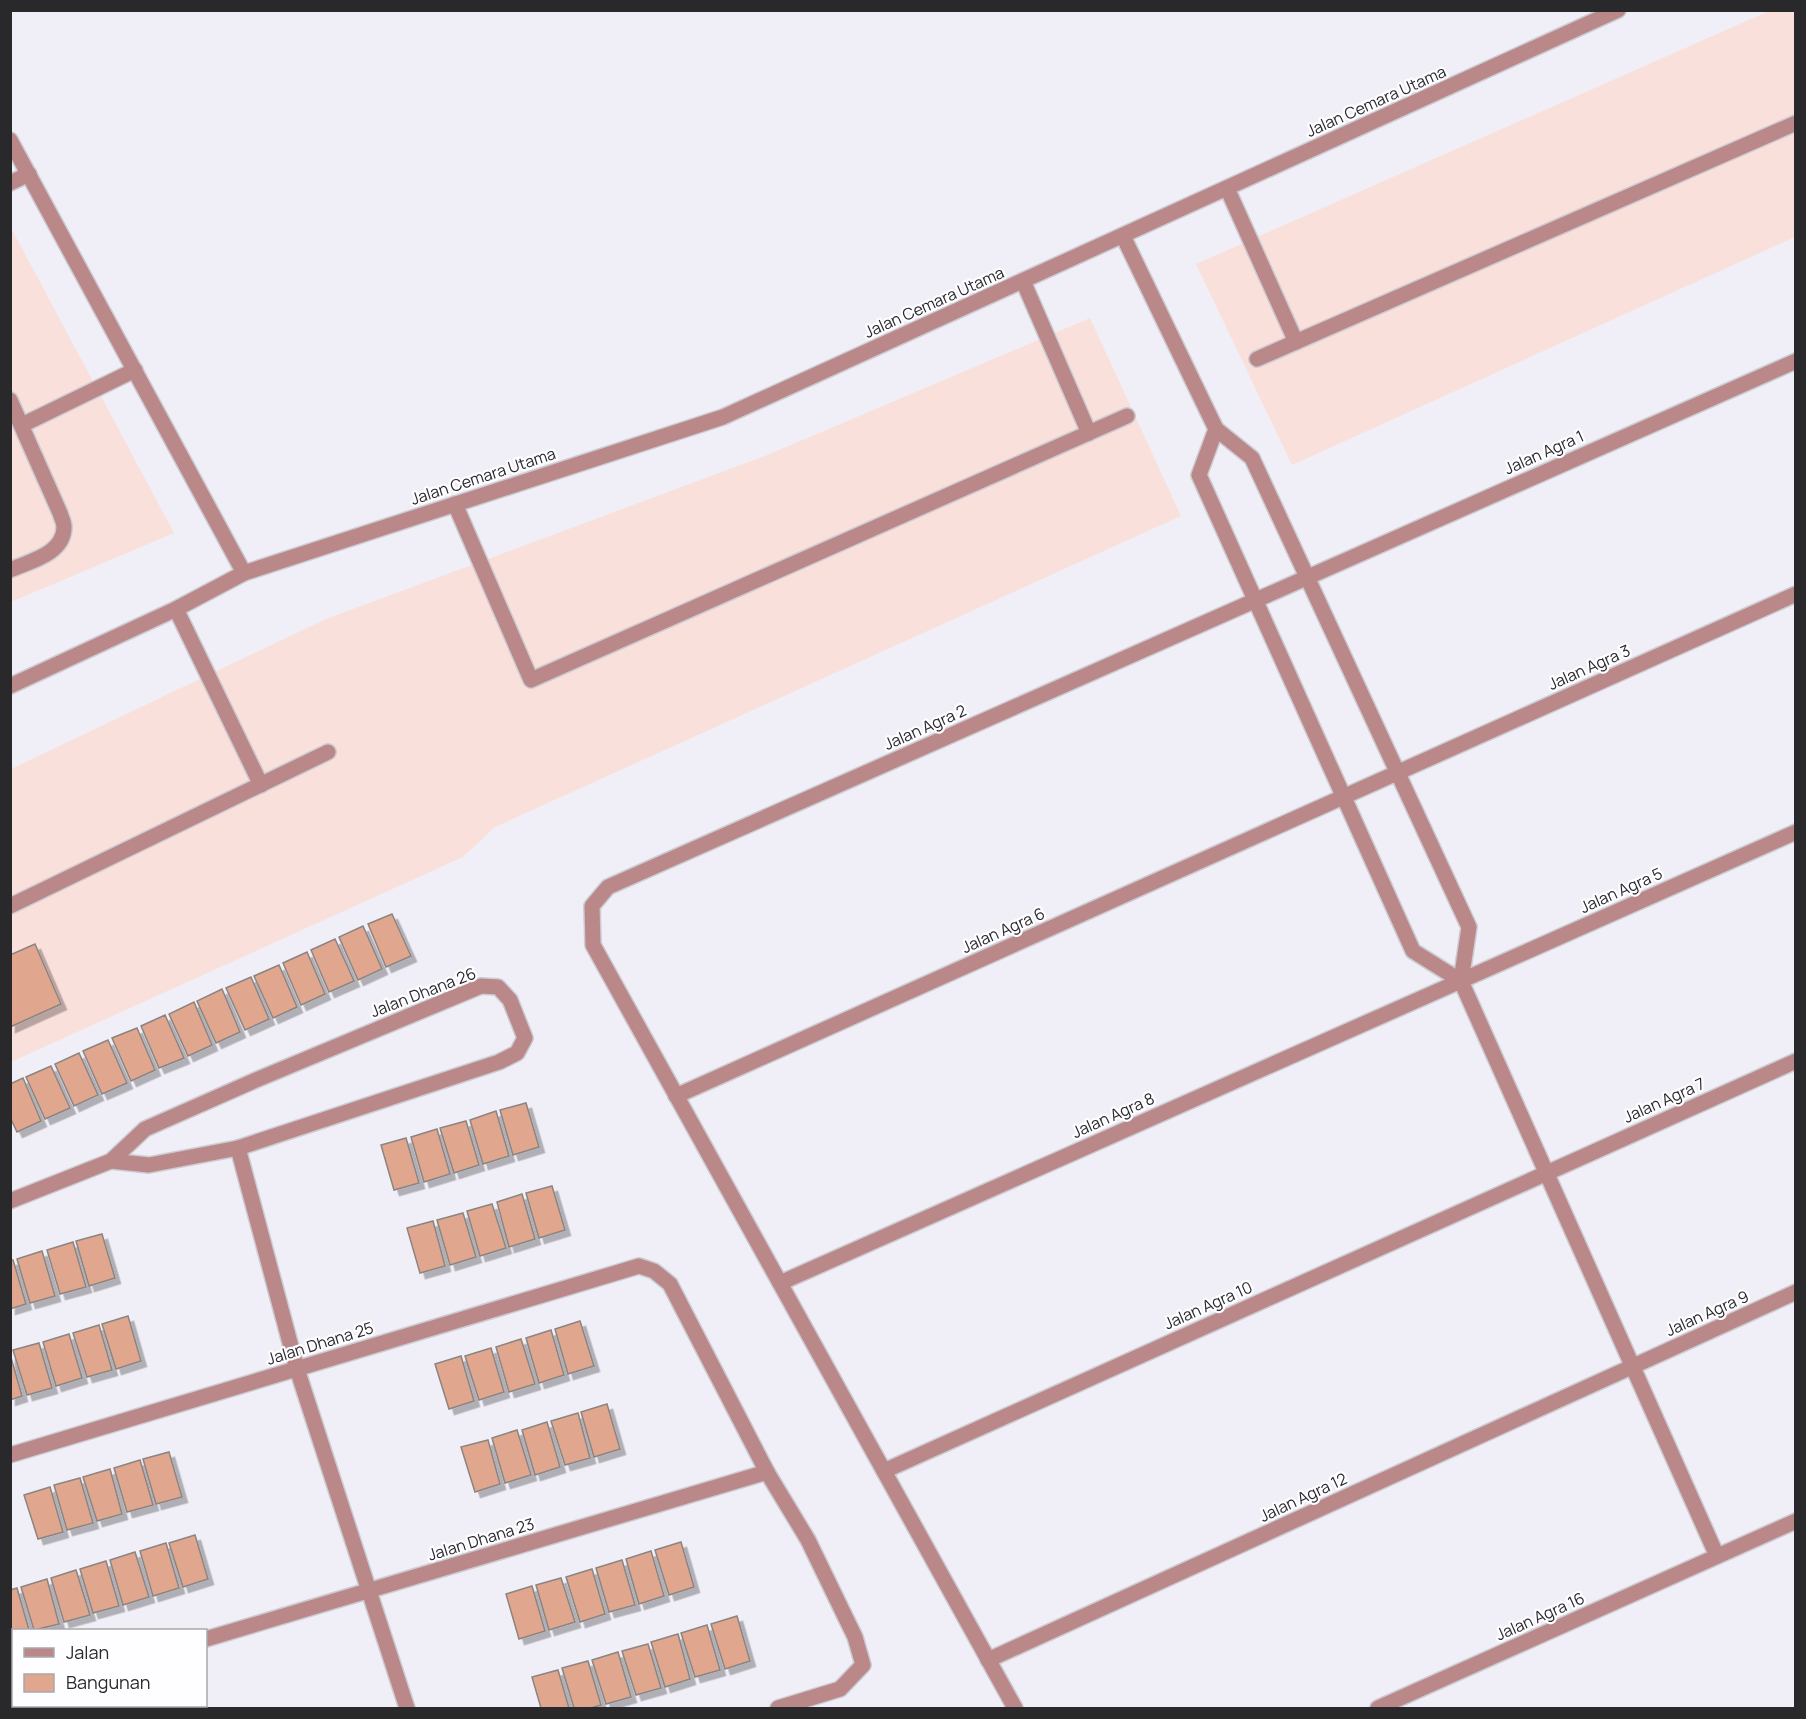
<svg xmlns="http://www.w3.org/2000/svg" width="1806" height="1719" viewBox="0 0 1806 1719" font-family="Manrope,sans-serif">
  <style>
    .commercial { fill: #fae0db }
    .building { fill: #e0a78e; stroke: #8c8481; stroke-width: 1.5; filter: url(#shadow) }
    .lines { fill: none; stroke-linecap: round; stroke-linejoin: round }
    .minor-casing { stroke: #cccbd2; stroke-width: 18 }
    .minor { stroke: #ba8889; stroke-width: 15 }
    .labels { text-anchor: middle; stroke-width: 4.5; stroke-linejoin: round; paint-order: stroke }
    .street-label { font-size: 16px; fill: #29282b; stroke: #fefdff }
  </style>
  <defs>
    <filter id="shadow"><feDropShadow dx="5.5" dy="5.5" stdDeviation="0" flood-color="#0004"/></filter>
  </defs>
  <rect width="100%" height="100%" fill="#f0eff7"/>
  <g class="commercial">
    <path d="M1769,11H1795V237L1292,465L1196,264Z"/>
    <path d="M10,226L174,533L11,602H10Z"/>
    <path d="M1090,318L1181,516L495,827L463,857L11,1062V769L326,619L765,456Z"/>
  </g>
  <g class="building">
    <path d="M392,914L411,956L386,967L368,924Z"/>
    <path d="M363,926L382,969L358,980L339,937Z"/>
    <path d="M335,939L354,981L329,992L311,950Z"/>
    <path d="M35,944L61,1004L10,1027V955Z"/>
    <path d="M307,952L325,994L301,1005L283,963Z"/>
    <path d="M279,965L297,1007L273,1018L254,976Z"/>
    <path d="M251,977L269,1019L245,1030L226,988Z"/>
    <path d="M222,989L240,1032L216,1043L197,1001Z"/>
    <path d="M194,1002L212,1045L188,1056L169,1014Z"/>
    <path d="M165,1015L184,1058L159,1068L141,1026Z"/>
    <path d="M137,1028L155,1070L131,1081L112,1038Z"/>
    <path d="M108,1040L127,1083L102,1094L83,1051Z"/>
    <path d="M79,1053L98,1095L74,1106L55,1064Z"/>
    <path d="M51,1066L70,1108L45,1119L26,1077Z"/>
    <path d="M23,1078L41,1121L17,1132L10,1117V1084Z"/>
    <path d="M526,1103L539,1147L513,1155L500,1110Z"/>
    <path d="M496,1111L509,1156L483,1164L470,1120Z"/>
    <path d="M466,1121L479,1165L454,1173L440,1128Z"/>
    <path d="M437,1129L450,1174L424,1182L411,1137Z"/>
    <path d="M406,1138L419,1183L394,1190L381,1145Z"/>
    <path d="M552,1186L565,1230L539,1238L526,1193Z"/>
    <path d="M522,1194L535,1239L509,1247L497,1202Z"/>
    <path d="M492,1204L506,1248L480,1256L467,1211Z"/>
    <path d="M463,1213L476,1257L450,1265L437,1220Z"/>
    <path d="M433,1221L445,1266L420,1273L407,1228Z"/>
    <path d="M102,1234L115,1278L89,1286L76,1241Z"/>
    <path d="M73,1242L86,1287L60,1294L47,1250Z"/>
    <path d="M42,1251L55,1296L30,1303L17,1259Z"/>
    <path d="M10,1260H13L26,1304L10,1309Z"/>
    <path d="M128,1316L141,1361L116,1369L102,1324Z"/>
    <path d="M580,1321L594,1366L568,1374L555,1329Z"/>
    <path d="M99,1325L112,1370L87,1377L73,1333Z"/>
    <path d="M551,1330L564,1375L539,1383L526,1338Z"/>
    <path d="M69,1334L82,1378L56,1386L43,1342Z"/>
    <path d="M521,1339L535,1384L509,1392L496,1347Z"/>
    <path d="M39,1343L52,1388L27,1395L13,1350Z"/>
    <path d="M491,1348L504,1392L479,1400L465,1356Z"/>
    <path d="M10,1354L22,1396L10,1400Z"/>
    <path d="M461,1356L474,1401L449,1409L435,1364Z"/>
    <path d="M607,1404L620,1449L594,1457L581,1412Z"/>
    <path d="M578,1413L590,1458L565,1465L551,1421Z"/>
    <path d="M547,1422L560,1467L535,1475L522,1430Z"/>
    <path d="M517,1430L531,1475L505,1483L492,1438Z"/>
    <path d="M488,1440L500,1484L475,1492L461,1447Z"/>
    <path d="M169,1452L182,1497L156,1504L143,1459Z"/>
    <path d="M140,1460L153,1505L127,1512L114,1468Z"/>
    <path d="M110,1469L122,1514L97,1521L83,1477Z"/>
    <path d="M80,1478L93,1523L67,1530L54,1485Z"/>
    <path d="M50,1487L63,1532L38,1539L24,1495Z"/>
    <path d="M195,1535L208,1579L183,1587L169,1543Z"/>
    <path d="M681,1542L694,1587L669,1595L655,1550Z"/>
    <path d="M166,1543L179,1588L153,1596L140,1551Z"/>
    <path d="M651,1551L664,1596L639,1604L626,1559Z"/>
    <path d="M135,1552L149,1597L123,1605L110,1560Z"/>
    <path d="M622,1560L635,1605L609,1612L596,1568Z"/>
    <path d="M106,1561L119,1606L93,1613L80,1569Z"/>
    <path d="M592,1569L605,1614L580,1622L566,1577Z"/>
    <path d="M76,1570L90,1615L64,1622L51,1578Z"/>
    <path d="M561,1578L575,1622L549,1630L536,1585Z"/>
    <path d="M47,1579L59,1624L34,1630L21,1587Z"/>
    <path d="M532,1586L545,1631L519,1639L506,1594Z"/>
    <path d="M17,1588L29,1630H14V1637L10,1638V1590Z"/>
    <path d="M737,1616L750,1661L725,1669L711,1624Z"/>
    <path d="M707,1625L720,1670L695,1677L681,1633Z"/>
    <path d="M678,1634L690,1679L665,1687L651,1642Z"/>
    <path d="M648,1644L661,1688L636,1695L622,1651Z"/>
    <path d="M618,1652L631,1697L606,1704L592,1660Z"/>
    <path d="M588,1661L601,1705L591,1708H574L562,1668Z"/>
    <path d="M558,1670L569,1708H541L532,1677Z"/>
  </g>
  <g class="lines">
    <defs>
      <g id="minor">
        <path d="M10,140L244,573L176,609L10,686"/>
        <path d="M10,183L29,174"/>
        <path d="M1227,188L1296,342"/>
        <path d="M1123,236L1216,429L1252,458L1469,927L1461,981L1717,1556"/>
        <path d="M1023,281L1089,433"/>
        <path d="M1257,359L1796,123"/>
        <path d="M10,400L60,513C61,517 64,522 64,527C64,554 30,561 10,570"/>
        <path d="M22,425L135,370"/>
        <path d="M1216,429L1199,475L1413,951L1461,981"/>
        <path d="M455,504L531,680L1127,416"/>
        <path d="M244,573L723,417L1618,10"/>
        <path d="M176,609L261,785"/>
        <path d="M10,906L328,752"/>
        <path d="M676,1096L1796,594"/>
        <path d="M238,1148L297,1369L407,1708"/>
        <path d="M10,1201L111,1161L145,1129L256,1080L481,986L498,987L510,1000L525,1038L517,1053L499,1062L238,1148L149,1165L111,1161"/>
        <path d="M780,1283L1796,832"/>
        <path d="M10,1455L639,1266L654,1271L670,1284L767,1472L808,1540L855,1637L863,1665L840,1689L778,1708"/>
        <path d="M884,1471L1796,1061"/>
        <path d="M206,1639L767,1472"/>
        <path d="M988,1660L1796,1292"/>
        <path d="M10,1697H14"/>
        <path d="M1015,1708L593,945L592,906L608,887L1796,361"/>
        <path d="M1378,1708L1796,1521"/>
      </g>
    </defs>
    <use href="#minor" class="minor-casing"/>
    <use href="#minor" class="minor"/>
  </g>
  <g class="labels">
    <g class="street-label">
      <text transform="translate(1376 101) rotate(-24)" y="6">Jalan Cemara Utama</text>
      <text transform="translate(934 302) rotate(-24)" y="6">Jalan Cemara Utama</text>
      <text transform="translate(1544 452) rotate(-24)" y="6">Jalan Agra 1</text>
      <text transform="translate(483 476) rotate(-18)" y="6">Jalan Cemara Utama</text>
      <text transform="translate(1589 667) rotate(-24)" y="6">Jalan Agra 3</text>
      <text transform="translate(925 727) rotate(-24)" y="6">Jalan Agra 2</text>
      <text transform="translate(1621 890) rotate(-24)" y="6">Jalan Agra 5</text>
      <text transform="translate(1003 930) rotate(-24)" y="6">Jalan Agra 6</text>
      <text transform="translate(423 992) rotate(-21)" y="6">Jalan Dhana 26</text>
      <text transform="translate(1664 1100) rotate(-24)" y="6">Jalan Agra 7</text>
      <text transform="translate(1113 1115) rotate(-24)" y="6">Jalan Agra 8</text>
      <text transform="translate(1208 1305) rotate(-24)" y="6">Jalan Agra 10</text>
      <text transform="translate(1707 1313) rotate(-24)" y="6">Jalan Agra 9</text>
      <text transform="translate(320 1343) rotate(-17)" y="6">Jalan Dhana 25</text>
      <text transform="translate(1303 1497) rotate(-25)" y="6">Jalan Agra 12</text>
      <text transform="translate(481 1539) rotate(-17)" y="6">Jalan Dhana 23</text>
      <text transform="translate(1540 1616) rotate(-24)" y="6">Jalan Agra 16</text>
    </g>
  </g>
  <rect width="1806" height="1719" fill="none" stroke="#29282b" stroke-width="24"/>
  <rect x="12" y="1629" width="195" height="78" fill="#fefdff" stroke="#a9a8aa" stroke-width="1.5"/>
  <rect x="24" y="1648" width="30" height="9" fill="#ba8889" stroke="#a9a8aa" stroke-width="1.5"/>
  <text x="66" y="1659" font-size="18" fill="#29282b">Jalan</text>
  <rect x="24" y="1674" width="30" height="18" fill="#e0a78e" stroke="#a9a8aa" stroke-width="1.5"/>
  <text x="66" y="1689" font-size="18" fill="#29282b">Bangunan</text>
</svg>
